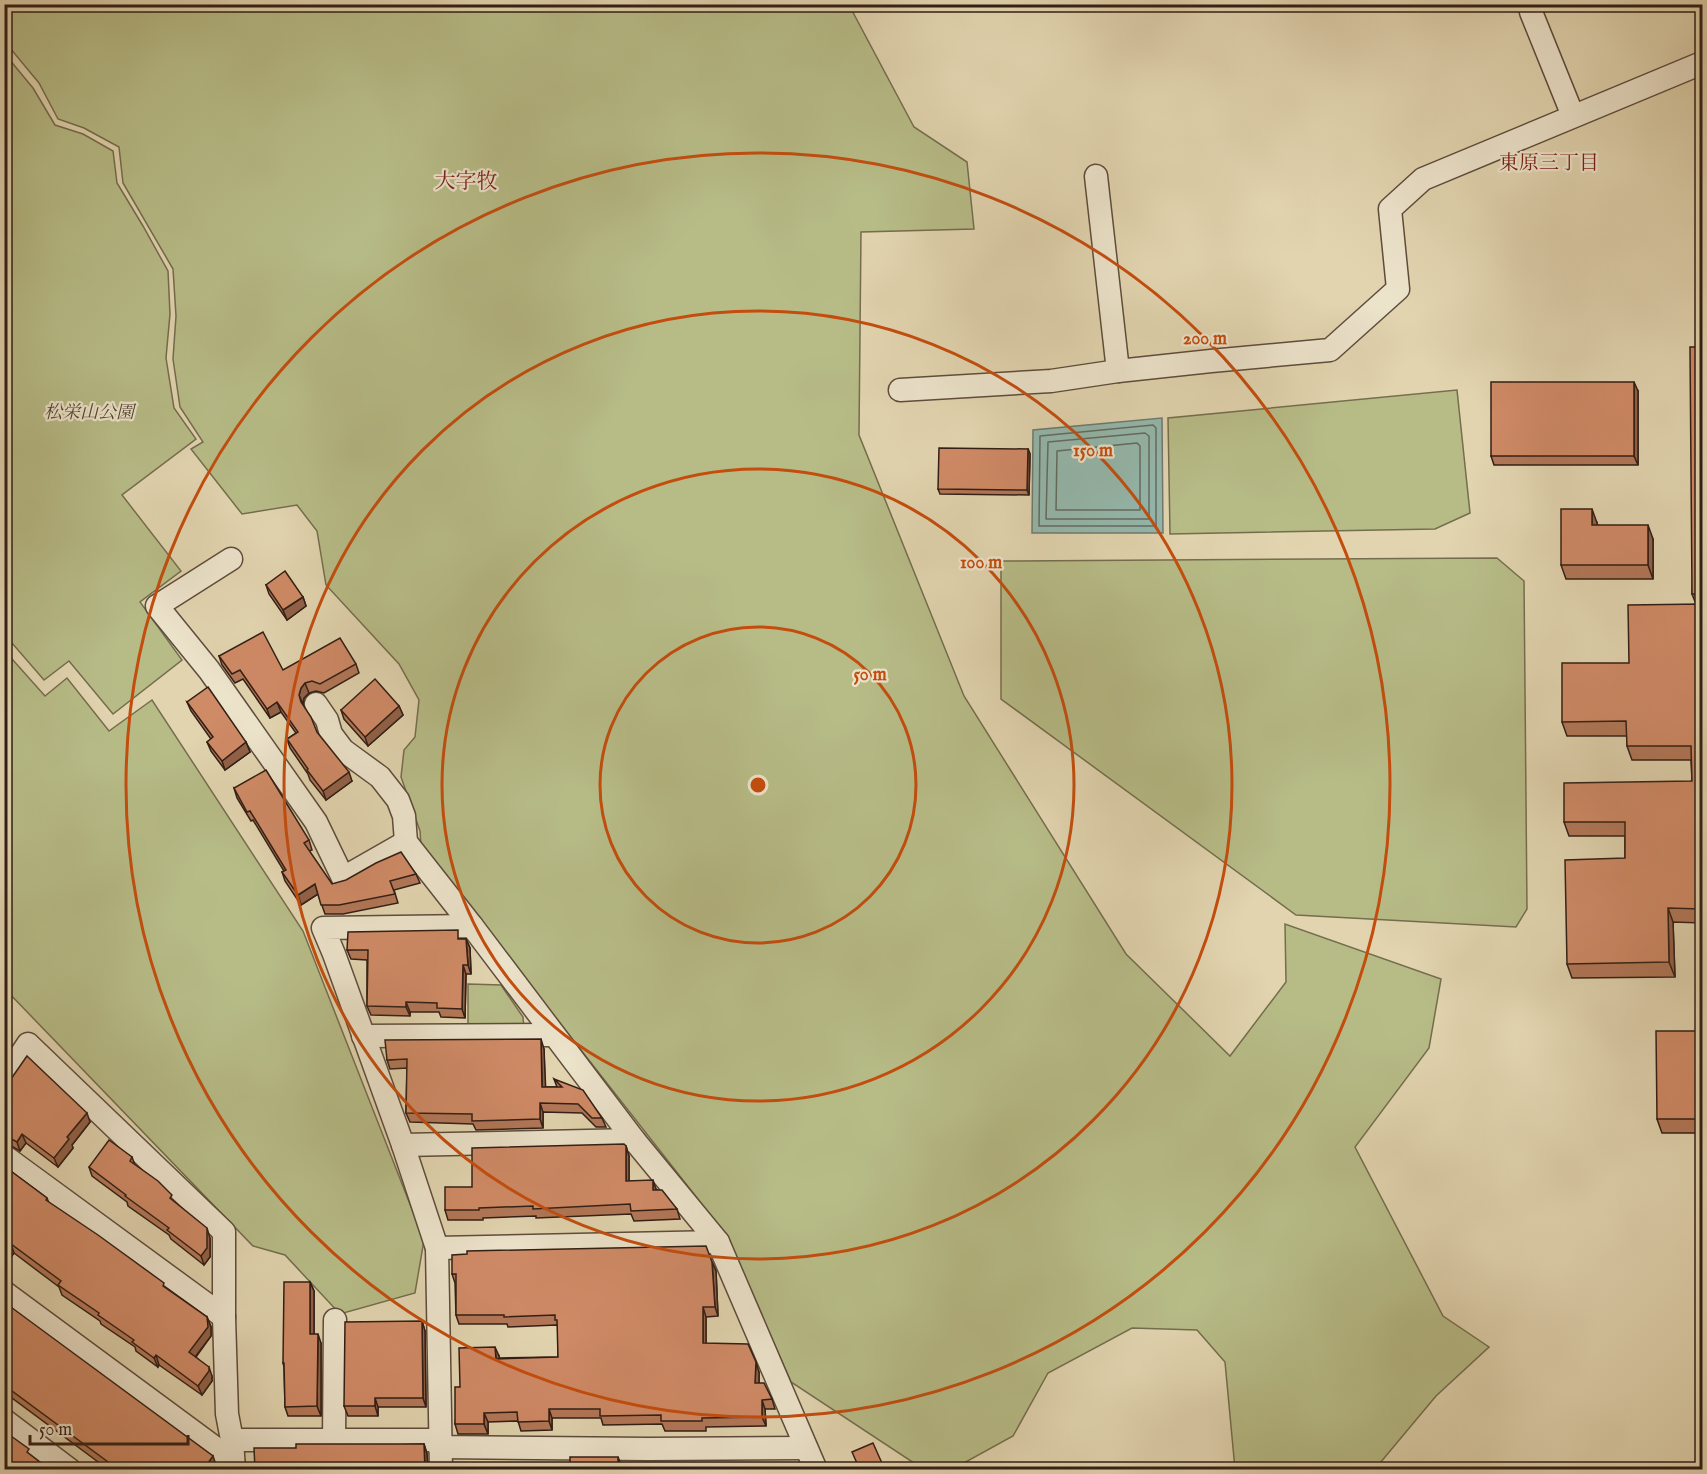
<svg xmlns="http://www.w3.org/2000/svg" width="1707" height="1474" viewBox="0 0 1707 1474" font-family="'IM FELL English','Noto Serif JP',serif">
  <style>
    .green { fill: #b7bc87; stroke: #746d4e; stroke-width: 1.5 }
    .water { fill: #94b8ad; stroke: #6d7a70; stroke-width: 1.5 }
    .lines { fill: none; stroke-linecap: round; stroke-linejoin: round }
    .shore { stroke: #636b61; stroke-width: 1.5 }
    .minor-casing { stroke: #5e4c3c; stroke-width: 25 }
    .minor { stroke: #ece3cb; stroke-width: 22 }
    .wall { fill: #b27758; stroke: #321e15; stroke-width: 1.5 }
    .shaded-wall { fill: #916147; stroke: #321e15; stroke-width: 1.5 }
    .building { fill: #cf8a66; stroke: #321e15; stroke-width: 1.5 }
    .ring { fill: none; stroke: #c44d0e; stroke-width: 3 }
    .labels { text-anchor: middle; stroke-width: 4.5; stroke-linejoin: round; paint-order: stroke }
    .park-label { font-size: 18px; font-style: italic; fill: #534632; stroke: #ece3cb }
    .neighbourhood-label { font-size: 20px; fill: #7a1f14; stroke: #ece3cb }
    .quarter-label { font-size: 21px; fill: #7a1f14; stroke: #ece3cb }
    .centre { fill: #c44d0e; stroke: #ece3cb; stroke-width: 3 }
    .ring-label { font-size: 18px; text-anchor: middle; font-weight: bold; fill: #c44d0e; stroke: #ece3cb; stroke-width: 4.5; stroke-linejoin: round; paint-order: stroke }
  </style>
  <rect width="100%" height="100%" fill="#e1d4af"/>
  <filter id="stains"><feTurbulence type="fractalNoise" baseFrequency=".00333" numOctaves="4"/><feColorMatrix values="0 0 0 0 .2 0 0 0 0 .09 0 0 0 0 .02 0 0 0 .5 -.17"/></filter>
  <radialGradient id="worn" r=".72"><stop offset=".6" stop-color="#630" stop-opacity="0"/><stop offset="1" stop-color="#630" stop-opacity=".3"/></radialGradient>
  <g class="green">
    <path d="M4,5H849L914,127L967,162L974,229L861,232L859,435L964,696L1126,954L1230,1056L1286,982L1285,924L1441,979L1429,1048L1355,1147L1443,1316L1489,1347L1436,1396L1375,1469H1235L1225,1362L1197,1330L1132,1328L1048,1373L1013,1436L953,1469H923L791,1382L726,1235L421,846L420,831L401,777L404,750L415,737L419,700L399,664L326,585L317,531L297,505L242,514L191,449L203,442L180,407L173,359L176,316L173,269L123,183L119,147L84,128L58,119L39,83L5,42Z"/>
    <path d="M4,53L33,88L55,125L83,134L113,151L117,183L143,226L168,271L170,314L166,358L174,408L196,439L122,495L181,571L140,602L182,660L113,714L69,661L44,680L5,635Z"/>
    <path d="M1457,390L1470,513L1435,529L1170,534L1168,418Z"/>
    <path d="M1497,558L1524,581L1527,909L1516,927L1296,915L1001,699V561Z"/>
    <path d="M4,650L45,696L67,678L109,731L152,700L303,931L424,1240L415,1293L340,1314L285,1255L253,1246L5,989Z"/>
    <path d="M468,984L501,985L523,1017L524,1030L468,1028Z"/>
  </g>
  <path class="water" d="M1162,418L1163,533H1032L1033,430Z"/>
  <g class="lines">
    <g class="shore">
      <path d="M1153,425L1156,428V526H1039L1040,436Z"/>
      <path d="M1145,433L1149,436V519H1046L1048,442Z"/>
      <path d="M1137,443L1140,446V510H1056L1057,451Z"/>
    </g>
    <defs>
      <g id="minor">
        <path d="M1532,4L1531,12L1573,116"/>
        <path d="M1096,176L1118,371"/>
        <path d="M900,390L1051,381L1118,371L1211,361L1330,350L1398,289L1390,209L1423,179L1702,63"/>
        <path d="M231,559L157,606L209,670L316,822L343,878L406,842L472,926"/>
        <path d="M316,704L327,720L331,734L343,750L380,777L398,800L404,816L406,842"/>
        <path d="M363,1036L554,1035"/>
        <path d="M4,1080L28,1044L224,1232V1317L227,1414L232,1440L234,1470"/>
        <path d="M403,1145L634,1140"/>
        <path d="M4,1156L224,1317"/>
        <path d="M437,1248L718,1242"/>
        <path d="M4,1292L233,1461"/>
        <path d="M4,1420L70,1470"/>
        <path d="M232,1440H434L440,1447L648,1449L806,1448"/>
        <path d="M334,1440L335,1320"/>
        <path d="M441,1470L437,1248L403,1145L334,954L323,928L472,926L634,1140L718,1242L816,1470"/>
      </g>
    </defs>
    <use href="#minor" class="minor-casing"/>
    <use href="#minor" class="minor"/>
  </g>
  <g class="wall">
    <path d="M1702,347V923L1673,922L1675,977L1572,978L1567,964L1625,858V836H1569L1564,822L1692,781L1691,760H1632L1627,746V736H1567L1562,722L1696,604L1692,594Z"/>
    <path d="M1638,391V465H1494L1491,456Z"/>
    <path d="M1028,449L1030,454L1029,495L940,494L938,489Z"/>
    <path d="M1597,523V525L1653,539V579H1566L1561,565Z"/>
    <path d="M266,585L303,597L306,606L287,620L269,594Z"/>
    <path d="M219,656L283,670L356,664L359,673L324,693L316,691L309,693L304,698L303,704L317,733L352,781L326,800L310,780L308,774L290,748L287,739L296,733L281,712L270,718L243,679L235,683L222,665Z"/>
    <path d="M187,702L246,742L250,752L225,770L211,751L207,742L211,739L191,711Z"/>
    <path d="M399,706L403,715L368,746L344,719L341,710Z"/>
    <path d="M234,788L309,840L312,850L309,851L332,884L416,874L420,883L394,890L398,903L343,914H325L318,894L301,905L285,881L282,872L284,871L253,820L251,821L237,798Z"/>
    <path d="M461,939H466L470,948L471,974H466L465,1018L441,1017L439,1012H410V1016L371,1015L367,1006V960L351,959L347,950Z"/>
    <path d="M1702,1031V1133H1662L1657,1119Z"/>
    <path d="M544,1049L545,1087H557L554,1079L602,1118L606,1127H596L582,1113L543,1112V1128L476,1130L473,1124L410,1122L406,1113L407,1068L390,1069L387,1060Z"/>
    <path d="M4,1089L90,1122L72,1145L73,1148L58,1167L26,1143L20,1151L6,1143H4Z"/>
    <path d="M626,1146L629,1156V1181L656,1189L677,1209L680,1219L634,1221L631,1214L536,1218V1216L483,1218V1220H448L445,1210L472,1187Z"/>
    <path d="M132,1157L135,1165L210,1238V1257L204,1265L171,1239L169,1235L128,1206L127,1202L92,1176L89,1167Z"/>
    <path d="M4,1166L47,1198L49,1203L207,1317L211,1327V1336L196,1357L212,1376V1381L202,1395L159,1365L158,1367L136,1351L135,1347L101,1324L100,1321L62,1295L59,1287L14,1253L8,1261L4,1258Z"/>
    <path d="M712,1262L716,1271L718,1316L706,1317V1343L759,1372V1383L772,1399L775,1409H765L766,1426L706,1427V1431H665L662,1424L603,1425L601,1418H552V1430L521,1431L518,1421L488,1422V1434H458L455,1424L460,1387L499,1356V1358L558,1357V1327L557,1325L508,1327L507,1324H459L456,1315L455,1283L452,1274Z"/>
    <path d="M310,1282L314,1291V1334L321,1343V1416H288L285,1407L284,1367L283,1363Z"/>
    <path d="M4,1302L216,1465L213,1470H109L4,1392Z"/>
    <path d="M422,1321L425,1331L426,1407H378V1416H348L344,1406Z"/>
    <path d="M424,1444L427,1454L428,1470H255L296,1448Z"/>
  </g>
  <g class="shaded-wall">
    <path d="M1634,382L1638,391V465L1634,456Z"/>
    <path d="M1028,449L1030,454L1029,495L1027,490Z"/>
    <path d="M1592,509L1597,523V539L1592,525Z"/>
    <path d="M1648,525L1653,539V579L1648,565Z"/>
    <path d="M303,597L306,606L287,620L283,610Z"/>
    <path d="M305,683L309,693L304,698L303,704L299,695L301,688Z"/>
    <path d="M277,702L281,712L270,718L267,709Z"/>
    <path d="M399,706L403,715L368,746L365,737Z"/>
    <path d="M246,742L250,752L225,770L222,761Z"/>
    <path d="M349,772L352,781L326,800L323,791Z"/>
    <path d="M315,884L318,894L301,905L298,895Z"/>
    <path d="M1668,908L1673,922L1675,977L1669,962Z"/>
    <path d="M466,939L470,948L471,974L468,965Z"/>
    <path d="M463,965L466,974L465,1018L462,1009Z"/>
    <path d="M406,1002L410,1012V1016L406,1007Z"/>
    <path d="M541,1039L544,1049L546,1096L542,1087Z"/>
    <path d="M540,1103L543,1112V1128L540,1119Z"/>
    <path d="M87,1113L90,1122L72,1145L73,1148L58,1167L54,1158L67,1137Z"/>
    <path d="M22,1134L26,1143L20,1151L17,1142Z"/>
    <path d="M626,1146L629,1156V1190L626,1181Z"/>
    <path d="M653,1180L656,1189V1200L653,1190Z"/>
    <path d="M207,1228L210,1238V1257L204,1265L201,1256Z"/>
    <path d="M11,1244L14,1253L8,1261L5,1252Z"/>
    <path d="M712,1262L716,1271L718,1316L715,1307Z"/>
    <path d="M310,1282L314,1291V1343L310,1334Z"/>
    <path d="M703,1307L706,1317V1352L703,1343Z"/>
    <path d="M207,1317L211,1327V1336L192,1361L189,1352Z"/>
    <path d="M422,1321L425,1331L426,1407L423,1398Z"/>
    <path d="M318,1334L321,1343V1416L317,1406Z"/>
    <path d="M495,1347L499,1356V1368L496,1359Z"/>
    <path d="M156,1355L159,1365L158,1367L154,1358Z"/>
    <path d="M756,1362L759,1372V1392L755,1383Z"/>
    <path d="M209,1367L212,1376V1381L202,1395L198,1386Z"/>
    <path d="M375,1398L378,1407V1416L375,1406Z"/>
    <path d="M762,1400L765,1409L766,1426L762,1417Z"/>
    <path d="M549,1409L552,1418V1430L549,1421Z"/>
    <path d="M484,1413L488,1422V1434L484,1424Z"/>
    <path d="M424,1444L427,1454L428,1470H425Z"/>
    <path d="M213,1456L216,1465L213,1470H203Z"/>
    <path d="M618,1457L623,1469V1470H618Z"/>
  </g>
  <g class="building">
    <path d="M1690,347H1702V594H1692Z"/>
    <rect x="1491" y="382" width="143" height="74"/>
    <path d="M939,448L1028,449L1027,490L938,489Z"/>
    <path d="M1561,509H1592V525H1648V565H1561Z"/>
    <path d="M285,571L303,597L283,610L266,585Z"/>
    <path d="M1702,604V909L1668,908L1669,962L1567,964L1565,860L1625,858V822H1564V783L1692,781L1691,746H1627L1626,721L1562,722V663H1629L1628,605Z"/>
    <path d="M263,632L283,670L340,638L356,664L320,684L312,681L305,683L301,688L299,695L301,702L311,717L317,732L349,772L323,791L307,770L308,769L287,739L298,732L277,702L267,709L240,670L232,674L219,656Z"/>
    <path d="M375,679L399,706L365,737L341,710Z"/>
    <path d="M208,687L246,742L222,761L207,742L213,737L187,702Z"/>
    <path d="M266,770L309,840L304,843L332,884L346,880L376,863L401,852L416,874L390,881L395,894L339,905H321L315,884L298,895L282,872L286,870L250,811L247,812L234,788Z"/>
    <path d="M458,930V939H466L468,965H463L462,1009L437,1008V1003L406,1002V1007L367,1006L368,950H347L348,932Z"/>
    <path d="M1656,1031H1702V1119H1657Z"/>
    <path d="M541,1039L542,1087H562L554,1079L583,1090L602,1118H592L578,1104L540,1103V1119L472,1121V1114L406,1113L407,1059L387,1060L385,1040Z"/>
    <path d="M27,1056L87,1113L67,1137L69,1139L54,1158L22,1134L17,1142L4,1135V1089Z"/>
    <path d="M109,1140L132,1157L130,1161L158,1181L172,1195L170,1198L207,1228V1248L201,1256L167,1230L169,1228L125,1196L126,1195L89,1167Z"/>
    <path d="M624,1144L626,1146V1181L653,1180V1190H662L677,1209L631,1211L630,1204L533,1209V1206L479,1208V1210H445V1187H472V1148Z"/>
    <path d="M4,1166L47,1198L46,1200L98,1235L164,1283L163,1286L207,1317L208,1327L189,1352L209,1367V1371L198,1386L156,1355L154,1358L132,1342L134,1340L98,1315L99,1313L58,1285L61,1281L11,1244L4,1251Z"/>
    <path d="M706,1246L712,1262L715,1307H703V1343L748,1344L756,1362L755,1383H764L772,1399L762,1400V1417L702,1418V1421H661V1415L600,1416V1409H549V1421L518,1422L517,1412L484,1413V1424H455V1387H460L459,1348L495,1347L496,1359L558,1357L557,1320H555V1315L504,1317V1315H456V1274H452V1255L467,1254V1251Z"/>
    <path d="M284,1282H310V1334H318L317,1406L285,1407L284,1363H283Z"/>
    <path d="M4,1302L213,1456L203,1470H119L4,1385Z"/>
    <path d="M422,1321L423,1398H375V1406H344L345,1322Z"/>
    <path d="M4,1431L29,1449L27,1452L50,1470H4Z"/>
    <path d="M873,1443L885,1470H860L852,1452Z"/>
    <path d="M296,1444H424L425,1470L393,1469V1467L338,1468V1470H255L254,1448H296Z"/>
    <path d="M570,1457H618V1470H452V1466L570,1467Z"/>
  </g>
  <g class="ring">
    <circle cx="758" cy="785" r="158"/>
    <circle cx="758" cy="785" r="316"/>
    <circle cx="758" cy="785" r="474"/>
    <circle cx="758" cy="785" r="632"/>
  </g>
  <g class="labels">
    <g class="park-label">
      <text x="89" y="418">松栄山公園</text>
    </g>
    <g class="neighbourhood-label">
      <text x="1549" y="169">東原三丁目</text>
    </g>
    <g class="quarter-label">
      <text x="466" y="188">大字牧</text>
    </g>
  </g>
  <circle cx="758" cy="785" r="9" class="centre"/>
  <g class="ring-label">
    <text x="1205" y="344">200 m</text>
    <text x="1093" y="456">150 m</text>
    <text x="981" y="568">100 m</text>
    <text x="870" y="680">50 m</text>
  </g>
  <rect width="1707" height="1474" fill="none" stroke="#e1d4af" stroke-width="24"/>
  <rect x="6" y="6" width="1695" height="1462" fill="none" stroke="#321e15" stroke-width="3"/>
  <rect x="12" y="12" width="1683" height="1450" fill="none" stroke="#321e15" stroke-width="1.5"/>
  <path d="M30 1435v9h158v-9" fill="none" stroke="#321e15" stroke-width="3"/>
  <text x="39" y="1435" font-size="18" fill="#321e15" stroke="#ece3cb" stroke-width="4.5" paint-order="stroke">50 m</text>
  <rect width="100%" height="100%" filter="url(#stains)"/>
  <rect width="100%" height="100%" fill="url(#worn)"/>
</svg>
